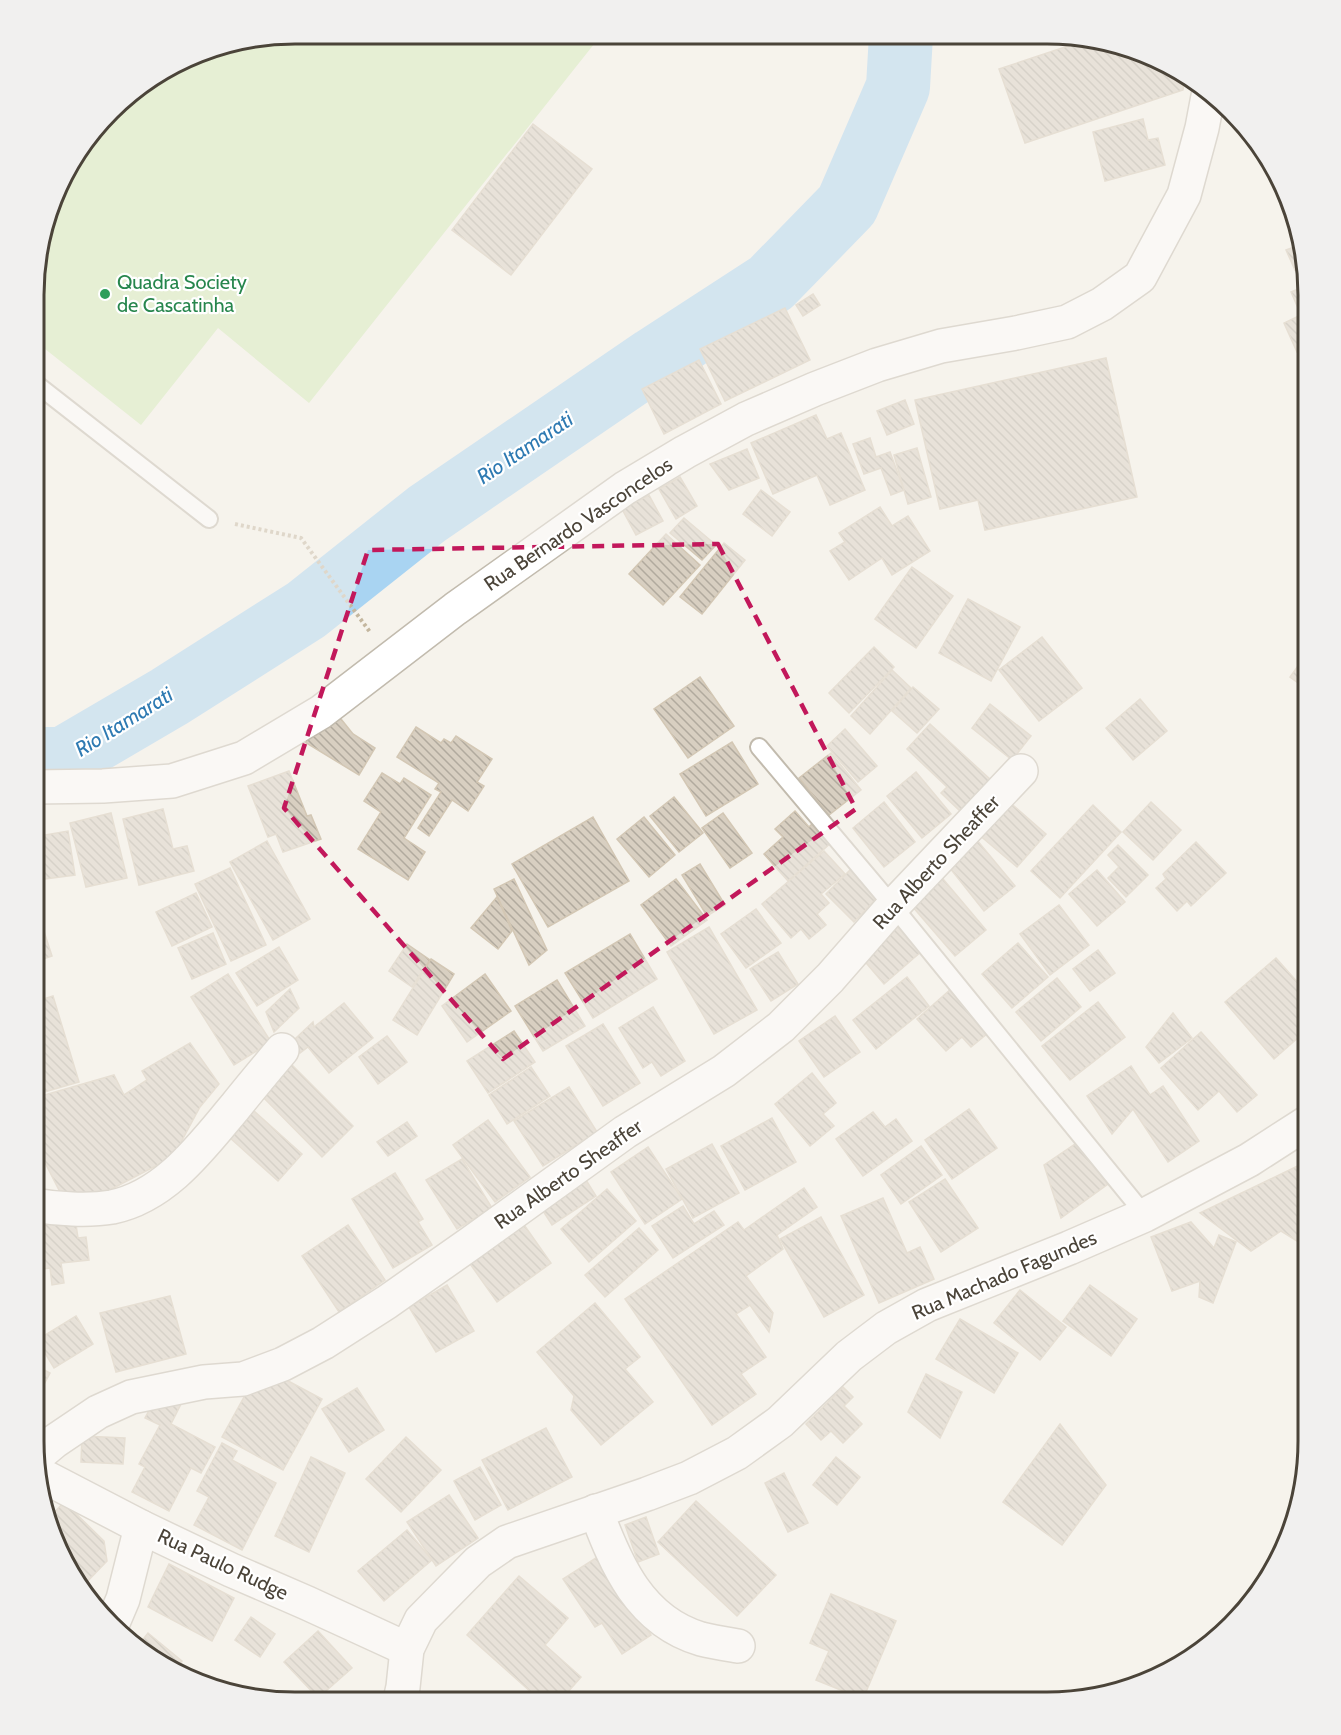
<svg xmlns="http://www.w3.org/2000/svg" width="1341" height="1735" viewBox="0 0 1341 1735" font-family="Cabin,sans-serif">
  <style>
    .garden { fill: #d2eab5 }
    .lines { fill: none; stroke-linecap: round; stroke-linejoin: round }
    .river { stroke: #a9d4f2; stroke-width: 64 }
    .building { fill: url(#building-back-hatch); stroke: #d3c7b4; stroke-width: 1.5 }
    .lane-casing { stroke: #c2bbae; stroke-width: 20 }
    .street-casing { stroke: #c2bbae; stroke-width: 36 }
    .path { stroke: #c4b79f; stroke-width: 4; stroke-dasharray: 3 3; stroke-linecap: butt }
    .lane { stroke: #fff; stroke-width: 16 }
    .street { stroke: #fff; stroke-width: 33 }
    .marked { fill: none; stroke: #c2185b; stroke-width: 4.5; stroke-dasharray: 12 8; stroke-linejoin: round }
    .leisure-dot { fill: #2e9e5b; stroke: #fff; stroke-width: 2 }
    .labels { text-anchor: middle; stroke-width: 4.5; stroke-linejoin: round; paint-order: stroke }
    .leisure-label { font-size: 20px; fill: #27864d; stroke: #fff; text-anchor: start }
    .street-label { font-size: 20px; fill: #4b4439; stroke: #fff }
    .water-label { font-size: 21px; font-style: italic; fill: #2e7ab2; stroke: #fff }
    .rim { fill: none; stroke: #4b4439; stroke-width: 3 }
  </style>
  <defs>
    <pattern id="building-back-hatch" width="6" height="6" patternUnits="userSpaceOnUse" patternTransform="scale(1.5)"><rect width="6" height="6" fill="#d8cfc1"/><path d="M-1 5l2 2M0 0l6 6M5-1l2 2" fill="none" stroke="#b1aa9e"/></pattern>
  </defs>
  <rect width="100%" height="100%" fill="#f6f3ec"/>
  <path class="garden" d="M294,33L602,34L309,403L218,328L141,425L35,341V260L68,164L122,98L210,47Z"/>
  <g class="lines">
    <path class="river" d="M34,759H63L169,697L306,610L427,514L654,359L771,283L847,205L898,87L901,35"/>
  </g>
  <g class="building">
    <path d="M1092,38L1146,53L1185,75L1183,90L1025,143L999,69Z"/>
    <path d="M1143,119L1148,140L1158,138L1165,165L1105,181L1093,132Z"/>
    <path d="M533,124L592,169L511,275L452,230Z"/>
    <path d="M1297,246L1302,268L1295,270L1286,250Z"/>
    <path d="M1306,286L1308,294V348L1297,352L1284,323L1301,315L1291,292Z"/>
    <path d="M813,294L820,305L803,316L796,305Z"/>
    <path d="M785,308L810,360L725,401L700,349Z"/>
    <path d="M1106,358L1137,497L985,530L978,500L940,509L915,400Z"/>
    <path d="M699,360L721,404L664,434L642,389Z"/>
    <path d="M905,400L914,424L887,435L877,411Z"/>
    <path d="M816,415L827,439L841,433L865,490L830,505L817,475L773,494L751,443Z"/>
    <path d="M870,438L876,457L890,452L904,490L891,495L881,468L864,474L853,444Z"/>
    <path d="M917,448L931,497L908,504L894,455Z"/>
    <path d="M747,449L759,478L729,490L710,464Z"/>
    <path d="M680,477L697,506L676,519L659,489Z"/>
    <path d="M761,490L790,512L772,536L743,514Z"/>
    <path d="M649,495L663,521L636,535L622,509Z"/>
    <path d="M880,507L892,526L908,516L930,551L892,575L882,558L849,580L830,551L845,542L839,533Z"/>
    <path d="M684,518L716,545L702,560L670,533Z"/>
    <path d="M666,534L700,565L663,605L629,574Z"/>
    <path d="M724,543L745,560L702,614L680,597Z"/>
    <path d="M912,567L953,596L916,648L875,619Z"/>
    <path d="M968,599L1020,627L991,681L939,653Z"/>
    <path d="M1042,637L1082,688L1039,721L999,670Z"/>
    <path d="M874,647L894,667L849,713L829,693Z"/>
    <path d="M1308,652V690L1290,677Z"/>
    <path d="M892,670L911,688L870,734L851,716Z"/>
    <path d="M700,677L734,726L688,758L654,709Z"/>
    <path d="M913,687L939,709L917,733L892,711Z"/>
    <path d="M1140,699L1167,731L1133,760L1106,728Z"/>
    <path d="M990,704L1031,736L1012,760L972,728Z"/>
    <path d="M337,714L353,734L375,748L359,775L303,741Z"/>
    <path d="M930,724L991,780L961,812L941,793L947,787L907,749Z"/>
    <path d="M416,727L441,743L444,739L451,743L456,736L492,759L477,782L484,786L468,811L452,800L429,836L418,828L441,792L435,789L439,783L397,757Z"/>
    <path d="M845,729L877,766L858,782L827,746Z"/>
    <path d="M732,742L758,784L706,816L680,774Z"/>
    <path d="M831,753L861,790L829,815L799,778Z"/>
    <path d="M289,771L307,816L311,815L321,839L283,852L276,834L268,837L248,786Z"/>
    <path d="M916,772L951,814L922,838L887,796Z"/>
    <path d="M382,773L400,784L404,778L431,795L404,838L425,852L408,880L358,849L381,812L364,801Z"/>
    <path d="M674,797L703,833L679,852L650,816Z"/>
    <path d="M1007,800L1046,834L1017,867L978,834Z"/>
    <path d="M884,802L915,842L884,867L853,828Z"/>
    <path d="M1151,802L1181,830L1153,860L1123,832Z"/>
    <path d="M1093,805L1121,832L1060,898L1031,871Z"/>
    <path d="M163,809L173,849L187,846L194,871L139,885L123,819Z"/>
    <path d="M795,811L809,827L814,822L832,842L788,881L764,854L783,837L775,829Z"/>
    <path d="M111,813L127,878L86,887L70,823Z"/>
    <path d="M723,813L752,853L730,868L702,828Z"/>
    <path d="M593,817L629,881L548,927L512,864Z"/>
    <path d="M644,817L675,855L649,877L617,839Z"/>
    <path d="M68,831L75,875L38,880L34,856V837Z"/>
    <path d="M976,839L1015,886L984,911L946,863Z"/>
    <path d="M267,841L310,919L273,940L230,862Z"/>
    <path d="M1196,842L1226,873L1191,906L1187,901L1177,911L1156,888L1166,879L1163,874Z"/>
    <path d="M1118,845L1148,875L1126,897L1108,878L1119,867L1108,855Z"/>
    <path d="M824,851L845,874L821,894L829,903L817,914L826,925L809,939L801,929L791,938L762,904Z"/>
    <path d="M700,864L725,905L707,916L682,875Z"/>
    <path d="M230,868L266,945L231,961L195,884Z"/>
    <path d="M852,868L879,896L854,922L826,894Z"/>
    <path d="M1097,870L1125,902L1097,926L1069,894Z"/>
    <path d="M34,876L41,901L34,902Z"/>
    <path d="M514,879L547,950L529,965L494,889Z"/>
    <path d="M676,879L707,920L671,946L641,905Z"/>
    <path d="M943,879L986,930L955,956L912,906Z"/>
    <path d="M196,893L212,927L172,946L156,912Z"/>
    <path d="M497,897L512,931L498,949L471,928Z"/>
    <path d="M1059,905L1089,945L1050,975L1020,934Z"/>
    <path d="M756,909L781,943L746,968L721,934Z"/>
    <path d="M894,918L922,951L884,984L856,951Z"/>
    <path d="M41,922L52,956L34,962V924Z"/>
    <path d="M709,927L757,1010L714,1034L667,952Z"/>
    <path d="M213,933L226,964L192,979L178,948Z"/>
    <path d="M630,934L657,979L593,1018L565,973Z"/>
    <path d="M1018,943L1048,977L1012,1008L982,974Z"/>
    <path d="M407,944L430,960L412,987L389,971Z"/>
    <path d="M279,947L298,980L257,1006L236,973Z"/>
    <path d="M1098,950L1115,973L1090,991L1073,969Z"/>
    <path d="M778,952L798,984L771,1001L750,969Z"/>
    <path d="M1276,958L1308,994V1029L1274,1059L1225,1002Z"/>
    <path d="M431,959L454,974L417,1035L393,1020Z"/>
    <path d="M228,974L271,1042L234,1065L191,997Z"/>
    <path d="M485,974L511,1011L467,1042L442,1006Z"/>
    <path d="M907,977L929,1006L876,1049L853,1020Z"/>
    <path d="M1057,978L1081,1007L1041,1041L1016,1012Z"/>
    <path d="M557,980L585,1026L543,1051L515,1006Z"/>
    <path d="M952,988L987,1034L971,1047L962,1037L946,1051L917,1019Z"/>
    <path d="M290,989L299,1008L274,1032L266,1012Z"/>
    <path d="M53,996L79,1082L34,1095V1002Z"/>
    <path d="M1098,1002L1125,1037L1070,1080L1042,1046Z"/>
    <path d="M344,1003L373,1038L329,1073L308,1047L300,1053L295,1039L313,1022L314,1027Z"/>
    <path d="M653,1007L685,1061L661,1076L652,1062L643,1068L619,1028Z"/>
    <path d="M1173,1013L1192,1038L1159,1063L1146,1047Z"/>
    <path d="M835,1016L860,1052L824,1077L799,1041Z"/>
    <path d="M603,1024L640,1083L603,1106L566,1046Z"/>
    <path d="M514,1031L535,1062L488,1093L467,1061Z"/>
    <path d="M1201,1032L1257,1095L1237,1112L1219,1091L1198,1110L1161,1068Z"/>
    <path d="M387,1036L407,1062L378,1084L359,1057Z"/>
    <path d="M190,1043L219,1084L200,1107L173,1157L104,1193L61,1194L34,1141V1098L114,1075L124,1095L147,1080L142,1071Z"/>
    <path d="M283,1056L353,1126L322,1157L253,1087Z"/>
    <path d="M1131,1066L1150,1095L1163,1086L1199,1141L1168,1162L1133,1109L1112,1134L1087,1096Z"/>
    <path d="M531,1067L550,1096L507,1124L489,1095Z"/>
    <path d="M812,1073L836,1103L823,1114L834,1126L810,1146L775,1104Z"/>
    <path d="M569,1087L597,1132L543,1166L514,1121Z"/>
    <path d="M969,1109L997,1148L952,1179L925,1140Z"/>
    <path d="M253,1110L302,1154L278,1181L229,1137Z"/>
    <path d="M873,1112L885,1127L896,1119L912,1141L863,1176L836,1139Z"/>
    <path d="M772,1118L796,1162L745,1190L721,1146Z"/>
    <path d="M488,1120L530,1177L495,1202L453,1145Z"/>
    <path d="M407,1122L417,1136L388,1156L377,1142Z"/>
    <path d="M1078,1142L1108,1184L1061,1218L1044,1165Z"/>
    <path d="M712,1144L739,1193L693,1218L666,1169Z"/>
    <path d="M921,1146L942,1175L901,1204L881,1175Z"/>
    <path d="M648,1147L682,1199L645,1224L611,1172Z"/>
    <path d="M462,1159L492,1208L457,1229L426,1180Z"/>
    <path d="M1308,1161V1248L1281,1231L1251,1251L1200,1213Z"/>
    <path d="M581,1172L596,1196L552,1225L536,1200Z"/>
    <path d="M395,1173L423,1219L418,1222L432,1245L393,1268L352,1199Z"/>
    <path d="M945,1179L978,1228L941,1252L909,1202Z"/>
    <path d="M804,1188L817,1207L777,1235L783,1249L746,1276L773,1313L769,1332L750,1305L736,1314L766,1357L741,1374L756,1394L712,1425L625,1299L738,1222L744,1230Z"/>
    <path d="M607,1189L636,1221L589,1262L561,1229Z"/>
    <path d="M883,1198L907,1253L920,1247L934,1279L879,1303L841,1216Z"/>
    <path d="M683,1206L694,1224L714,1211L724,1225L673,1258L652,1226Z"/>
    <path d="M821,1217L864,1295L824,1317L780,1239Z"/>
    <path d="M75,1218L78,1238L86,1237L89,1260L61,1263L64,1283L52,1285L50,1268L36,1270L33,1249V1223Z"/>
    <path d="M522,1222L551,1263L497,1302L468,1261Z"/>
    <path d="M1191,1222L1214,1248L1219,1235L1236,1242L1213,1303L1199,1297L1200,1281L1172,1291L1151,1237Z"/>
    <path d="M348,1225L385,1280L339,1312L302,1256Z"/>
    <path d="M639,1228L658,1250L605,1297L585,1275Z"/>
    <path d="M447,1285L474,1331L436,1352L409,1307Z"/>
    <path d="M1090,1285L1137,1319L1111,1356L1063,1321Z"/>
    <path d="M1020,1290L1066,1327L1040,1360L994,1323Z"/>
    <path d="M170,1296L186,1354L116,1372L100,1313Z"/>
    <path d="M595,1303L640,1357L625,1369L653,1402L601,1445L571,1410L574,1396L537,1352Z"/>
    <path d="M76,1316L93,1344L54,1368L37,1340Z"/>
    <path d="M960,1319L1018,1353L994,1393L936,1359Z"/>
    <path d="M33,1364L50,1373L33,1405Z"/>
    <path d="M926,1374L962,1392L940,1438L908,1412Z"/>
    <path d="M277,1375L322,1399L283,1470L222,1437L254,1379Z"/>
    <path d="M843,1387L853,1397L844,1406L862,1424L843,1443L831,1431L821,1440L806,1424Z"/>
    <path d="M357,1388L384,1430L349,1452L322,1409Z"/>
    <path d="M159,1392L181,1404L171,1424L215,1447L201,1473L191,1468L169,1511L132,1492L145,1467L139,1464L160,1425L145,1418Z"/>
    <path d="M1060,1424L1106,1485L1062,1545L1003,1502Z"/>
    <path d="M546,1428L572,1477L508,1510L482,1460Z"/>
    <path d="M82,1436L125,1438L123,1464L81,1462Z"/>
    <path d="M406,1437L441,1470L401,1512L366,1479Z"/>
    <path d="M222,1443L237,1451L232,1460L276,1483L242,1550L194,1525L209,1497L197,1491Z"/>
    <path d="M311,1457L345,1473L309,1552L275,1536Z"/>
    <path d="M836,1457L860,1477L837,1505L813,1485Z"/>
    <path d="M480,1467L501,1505L475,1520L454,1481Z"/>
    <path d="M784,1473L808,1523L788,1532L765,1483Z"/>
    <path d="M449,1495L478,1538L436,1566L407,1522Z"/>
    <path d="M696,1501L776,1575L737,1616L658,1542Z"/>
    <path d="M64,1502L104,1541L107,1561L81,1588L60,1557L51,1516Z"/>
    <path d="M646,1517L659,1554L638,1562L625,1525Z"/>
    <path d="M407,1530L432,1560L384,1601L358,1571Z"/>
    <path d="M599,1556L651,1635L622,1654L602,1623L595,1627L563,1579Z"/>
    <path d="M169,1564L234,1598L212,1641L148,1607Z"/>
    <path d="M519,1576L568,1618L545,1645L581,1677L560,1701H541L467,1635Z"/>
    <path d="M831,1594L896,1621L863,1699L816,1680L829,1651L810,1643Z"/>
    <path d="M251,1617L275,1634L260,1657L235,1640Z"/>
    <path d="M318,1631L352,1668L318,1698L284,1662Z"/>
    <path d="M148,1633L182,1661L176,1668L149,1658L137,1647Z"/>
    <path d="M307,1692L312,1700H296Z"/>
  </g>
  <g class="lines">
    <defs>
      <g id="lane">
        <path d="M35,383L209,519"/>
        <path d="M759,747L893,906L1145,1215"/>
      </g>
      <g id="street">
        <path d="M34,787L103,786L172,781L244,758L321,712L455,609L625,488L685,452L746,419L815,389L877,365L941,346L1016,333L1067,322L1102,304L1140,277L1184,195L1202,128L1209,91"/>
        <path d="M33,1205C56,1209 89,1211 112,1207C166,1196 202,1146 235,1107C250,1088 266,1069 282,1050"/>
        <path d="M37,1456L55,1441L98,1412L131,1397L204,1382L243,1379L283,1364L323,1343L387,1302L471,1243L625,1132L724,1071L781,1027L830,978L893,906L1021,771"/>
        <path d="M41,1475L141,1527L231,1570L307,1603L407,1649"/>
        <path d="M596,1511C616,1565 640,1621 701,1639C713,1642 726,1644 738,1646"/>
        <path d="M112,1625L123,1599L141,1527"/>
        <path d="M400,1700L403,1687L407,1649L421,1620L478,1562L507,1542L647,1494L689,1478L737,1453L780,1422L849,1356L886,1328L927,1305L1069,1248L1145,1215L1249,1160L1308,1122"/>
      </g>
    </defs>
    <use href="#lane" class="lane-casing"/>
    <use href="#street" class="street-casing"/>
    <path class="path" d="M235,524L301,538L370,632"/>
    <use href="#lane" class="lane"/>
    <use href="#street" class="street"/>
  </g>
  <path d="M0 0H1341V1735H0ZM718,544L856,809L503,1059L284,808L368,550Z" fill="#f6f3ec" fill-opacity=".55" fill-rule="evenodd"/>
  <path class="marked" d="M718,544L856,809L503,1059L284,808L368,550Z"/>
  <circle class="leisure-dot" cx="105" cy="294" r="6"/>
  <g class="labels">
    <g class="leisure-label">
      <text x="117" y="289">Quadra Society<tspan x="117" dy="23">de Cascatinha</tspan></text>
    </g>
    <g class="street-label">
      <text transform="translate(578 524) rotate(-34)" y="7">Rua Bernardo Vasconcelos</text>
      <text transform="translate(936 862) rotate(-47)" y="7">Rua Alberto Sheaffer</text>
      <text transform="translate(568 1174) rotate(-35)" y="7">Rua Alberto Sheaffer</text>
      <text transform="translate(1004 1275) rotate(-23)" y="7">Rua Machado Fagundes</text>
      <text transform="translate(223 1564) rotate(25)" y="7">Rua Paulo Rudge</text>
    </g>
    <g class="water-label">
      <text transform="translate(525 448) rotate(-34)" y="7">Rio Itamarati</text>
      <text transform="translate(124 722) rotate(-32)" y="7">Rio Itamarati</text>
    </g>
  </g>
  <path d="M0 0H1341V1735H0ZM295 44H1047A251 251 0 0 1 1298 295V1441A251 251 0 0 1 1047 1692H295A251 251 0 0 1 44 1441V295A251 251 0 0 1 295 44Z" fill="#f1f0ef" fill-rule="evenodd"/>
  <path class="rim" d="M295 44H1047A251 251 0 0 1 1298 295V1441A251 251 0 0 1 1047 1692H295A251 251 0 0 1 44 1441V295A251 251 0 0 1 295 44Z"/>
</svg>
